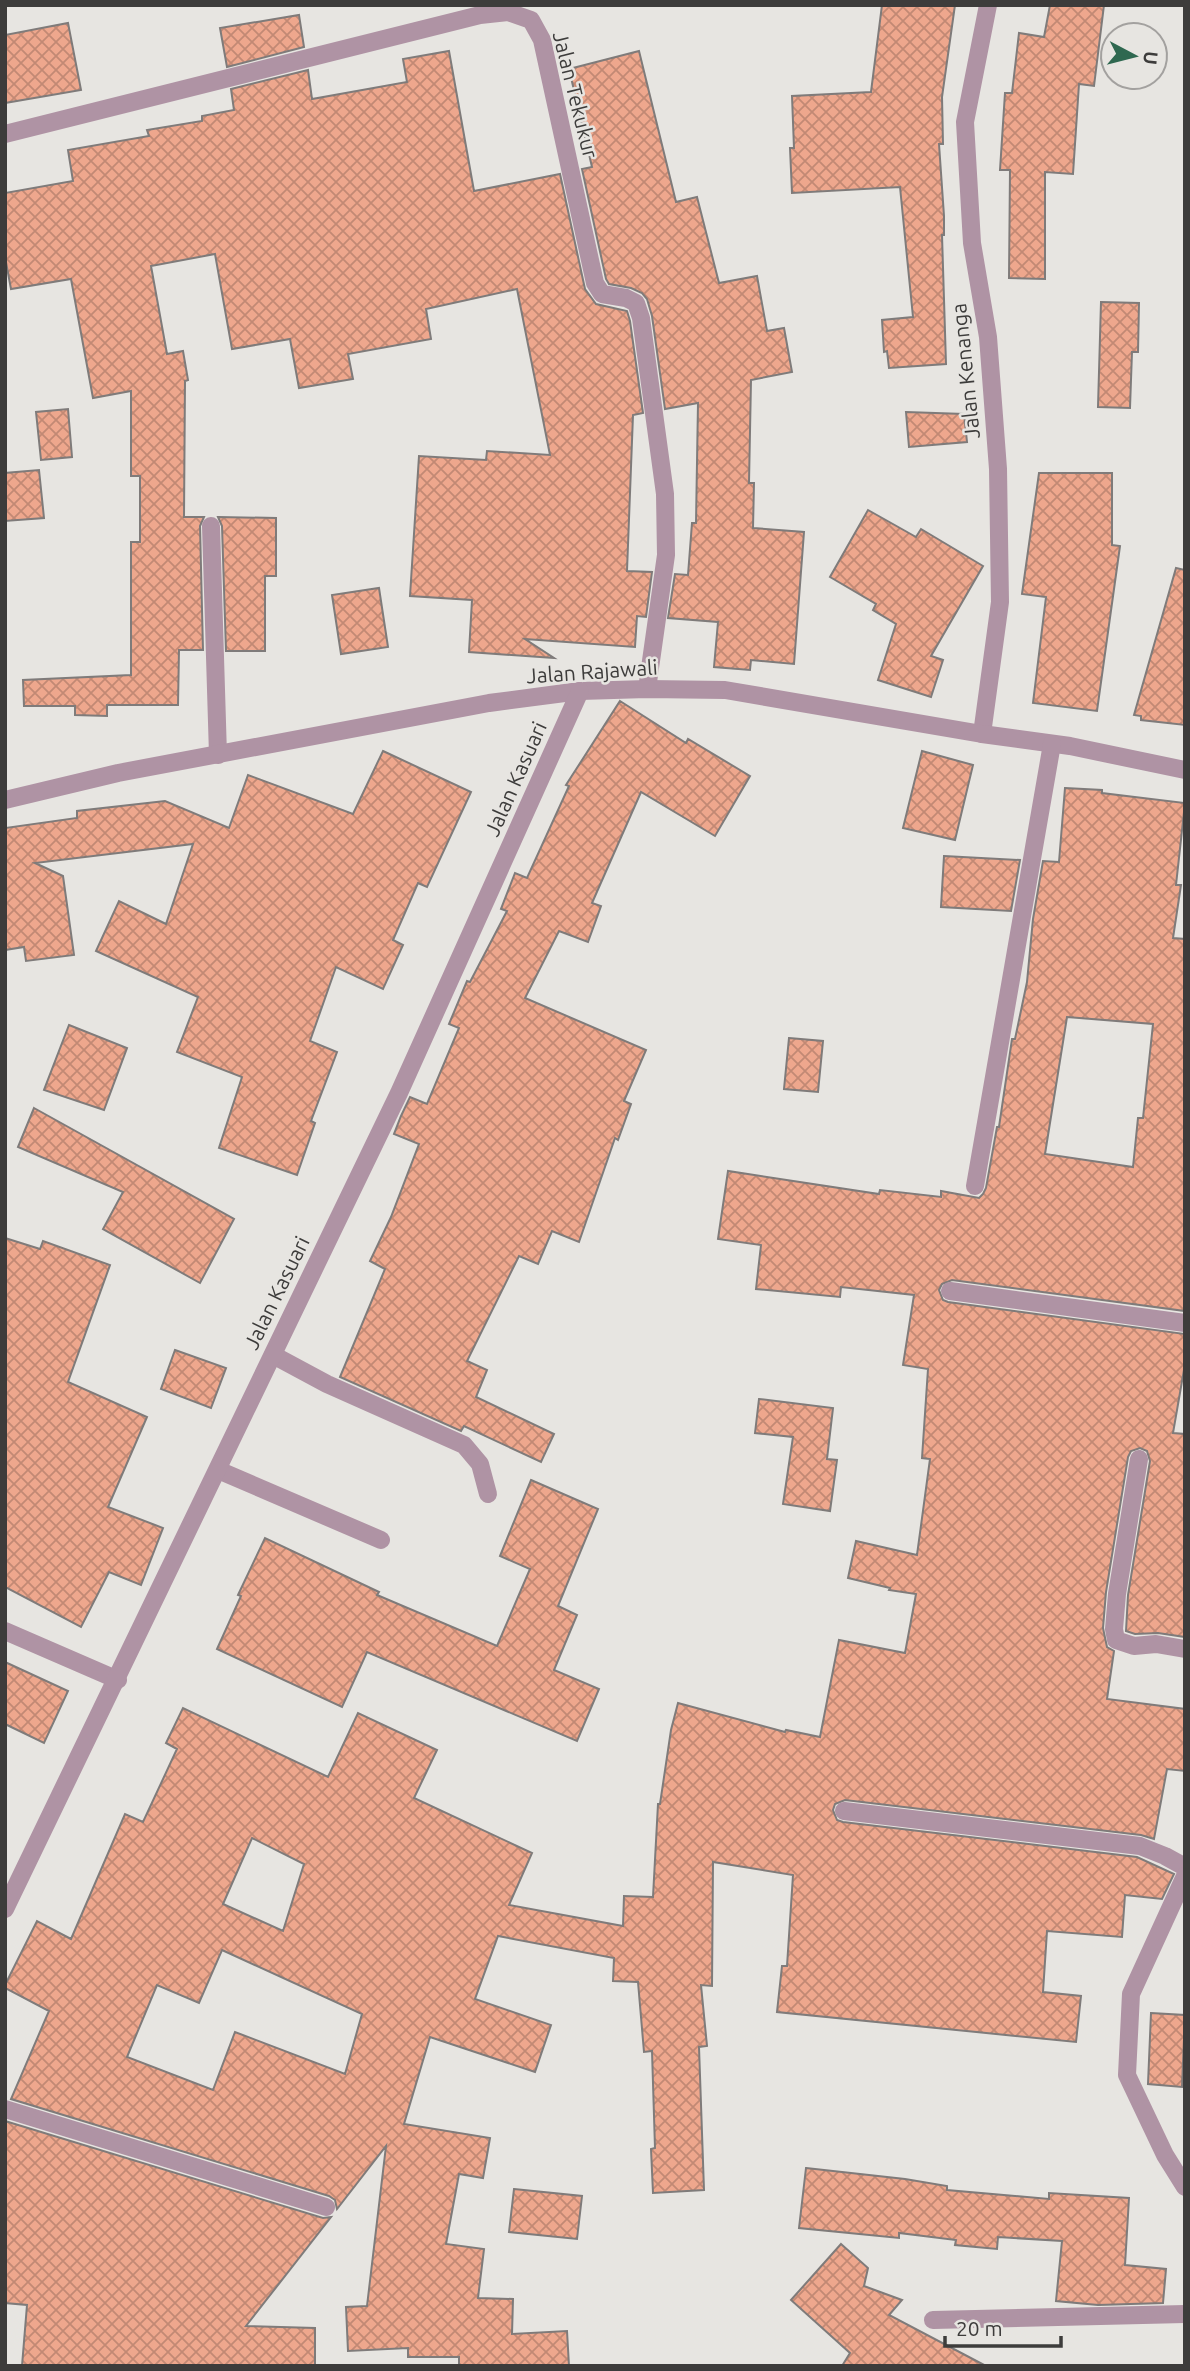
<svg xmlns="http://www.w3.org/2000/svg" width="1190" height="2371" viewBox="0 0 1190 2371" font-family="Ubuntu,sans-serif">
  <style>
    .building { fill: url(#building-cross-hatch); stroke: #7f7b7a; stroke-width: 2; fill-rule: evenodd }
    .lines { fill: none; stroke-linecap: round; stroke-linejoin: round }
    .minor { stroke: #af93a4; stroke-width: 18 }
    .labels { text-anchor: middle; stroke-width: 5; stroke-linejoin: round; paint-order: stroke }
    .street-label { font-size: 21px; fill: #3d3c3b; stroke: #e7e5e1 }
  </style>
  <defs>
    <pattern id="building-cross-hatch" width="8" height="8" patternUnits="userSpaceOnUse" patternTransform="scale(1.75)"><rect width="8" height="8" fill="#eea78d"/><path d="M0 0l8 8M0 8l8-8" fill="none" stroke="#c28974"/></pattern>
  </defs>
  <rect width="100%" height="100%" fill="#e7e5e1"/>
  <g class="building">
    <path d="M882,5H955L942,97L943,144H939L944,216V235H942L946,364L889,368L887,351L884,352L882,320L913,317L900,187L792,193L790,148H794L792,96L871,92Z"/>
    <path d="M1050,5H1104L1094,86L1079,84L1073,174L1045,172V279L1009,278L1010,170H1000L1005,93H1012L1019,33L1044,37Z"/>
    <path d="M299,15L304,47L227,67L220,28Z"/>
    <path d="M68,23L81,90L5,103V35Z"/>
    <path d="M449,51L474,191L560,174L585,289L596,304L627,311L630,321L643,413L633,415L627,571L652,572L646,617L637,616L635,647L525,639L554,658L469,652L472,600L410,596L419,456L486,460L487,451L550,455L517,289L426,309L431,339L348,354L353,379L299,388L290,339L232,349L215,254L151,266L167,354L183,351L188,380L185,381L184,517H204L200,526L203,650H179L178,705H107V716L75,715V706H24L23,680L131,675V542H140V476H131V391L93,398L71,279L11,289L5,257V193L73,181L68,150L149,136L147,130L202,121V116L234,110L231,89L308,70L312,99L407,82L403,59Z"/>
    <path d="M639,51L676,202L697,197L719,283L757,276L767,331L784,328L792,372L751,380L749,483H754L753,528L804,532L794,664L751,660L750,670L714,667L718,622L668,618L675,574L688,575L692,523H696L698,403L665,409L652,316L647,299L642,293L631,288L609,284L606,279L582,169L592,167L569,69Z"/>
    <path d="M1101,302L1139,303L1138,352H1132L1130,408L1098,407Z"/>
    <path d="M68,409L72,457L41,460L36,412Z"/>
    <path d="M906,412L964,414L967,442L909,447Z"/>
    <path d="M39,470L44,518L5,521V473Z"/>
    <path d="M1039,473H1112V545L1120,546L1097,711L1033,703L1046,597L1022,594Z"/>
    <path d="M868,510L916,537L921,529L983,566L931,656L943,660L931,697L878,680L896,624L873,610L876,604L830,577Z"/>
    <path d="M218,517L276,518V576H265V651H226L222,526Z"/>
    <path d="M1176,568L1185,570V725L1141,720V716L1134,715Z"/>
    <path d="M379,588L388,647L341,654L332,595Z"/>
    <path d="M620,701L686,743L688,739L750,776L715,836L641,792L592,903L601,906L588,942L559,931L525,998L646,1050L624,1101L631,1104L618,1140L615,1138L579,1242L552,1231L538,1264L519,1256L467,1361L487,1370L476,1397L554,1434L541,1462L464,1426L461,1431L340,1377L385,1269L370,1261L391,1217L419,1144L394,1134L401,1116L410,1097L427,1104L459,1028L449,1024L467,981L470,982L507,911L501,909L515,873L527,878L569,786L566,785Z"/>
    <path d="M383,751L471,792L427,887L418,883L393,940L403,945L383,989L336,967L310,1041L337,1052L311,1121L315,1123L297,1175L219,1148L242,1077L177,1052L198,997L96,951L119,901L166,924L193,844L35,863L63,876L74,955L26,961L24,947L5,950V828L77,818V811L165,801L229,828L248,775L353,814Z"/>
    <path d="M922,751L973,765L955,840L903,828Z"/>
    <path d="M1065,788L1102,790V793L1185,803L1176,885H1181L1173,938L1185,939V1311L952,1280L942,1284L939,1290L943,1300L948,1302L1185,1334V1364L1173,1433L1185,1434V1637L1158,1633L1135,1634L1126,1631L1128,1595L1150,1461L1147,1451L1140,1448L1131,1451L1128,1457L1106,1592L1103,1628L1107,1647L1114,1651L1107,1699L1185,1709V1771L1167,1769L1154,1839L1141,1835L845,1800L835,1804L833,1810L837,1820L843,1822L1137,1857L1174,1874L1162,1899L1125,1895L1122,1937L1047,1931L1043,1992L1081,1996L1076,2042L777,2012L782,1966H787L793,1875L713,1862L712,1986L701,1985L707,2046L699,2047L704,2190L653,2193L651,2149L655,2148L652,2051L644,2052L638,1982L613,1981L614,1958L498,1936L475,1999L551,2025L535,2072L430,2037L404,2124L490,2138L483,2178L459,2174L446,2244L484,2249L478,2298L513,2299L512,2334L567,2331L569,2366L459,2365V2357H408V2348L348,2351L346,2307L367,2306L386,2146L337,2209L335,2200L329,2196L11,2099L49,2011L5,1988V1985L37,1921L71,1939L125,1814L143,1822L177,1749L166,1743L183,1708L328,1777L358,1713L437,1750L414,1798L532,1853L509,1905L623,1926L624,1896L653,1897L658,1804H660L671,1730L678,1703L785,1732L786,1730L820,1737L839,1640L905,1653L916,1594L889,1590L890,1588L848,1578L856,1541L917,1555L930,1459L922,1458L928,1369L903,1365L914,1295L841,1287L840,1297L756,1289L761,1245L718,1239L728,1171L879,1194L880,1190L941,1197V1191L979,1198L983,1194L986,1188L997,1127H999L1012,1039H1015L1027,982L1033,919L1043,861L1059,862ZM1067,1017L1153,1024L1143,1118H1138L1133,1167L1045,1154ZM252,1838L304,1864L283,1931L223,1904ZM222,1950L362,2014L345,2074L235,2032L213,2090L127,2057L157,1985L199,2003Z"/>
    <path d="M944,856L1020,860L1011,911L941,907Z"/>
    <path d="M69,1025L127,1048L104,1110L44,1090Z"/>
    <path d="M789,1038L823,1041L818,1092L784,1089Z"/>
    <path d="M34,1108L234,1219L200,1283L103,1229L123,1192L18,1147Z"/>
    <path d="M5,1238L40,1249L43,1241L110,1265L68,1382L147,1417L108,1507L163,1528L141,1585L109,1572L81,1627L5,1587Z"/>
    <path d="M175,1350L226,1368L211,1408L161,1389Z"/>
    <path d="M759,1399L833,1408L827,1459L837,1460L830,1511L783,1504L793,1437L755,1433Z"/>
    <path d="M531,1480L598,1509L558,1606L577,1615L554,1670L599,1689L577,1741L367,1652L342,1707L217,1649L241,1596L238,1595L265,1538L379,1592L377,1595L497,1646L530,1569L500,1556Z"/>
    <path d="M5,1662L68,1691L44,1743L5,1724Z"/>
    <path d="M1151,2013L1185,2015L1182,2087L1148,2084Z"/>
    <path d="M5,2121L323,2218L331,2217L246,2326L315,2328V2366H22L27,2305L5,2303Z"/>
    <path d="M806,2168L905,2179L947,2186V2190L1049,2199V2193L1129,2198L1125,2265L1166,2269L1163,2303L1098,2305L1056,2301L1062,2241L998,2237L997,2249L955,2245L956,2240L899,2233V2238L799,2228Z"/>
    <path d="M514,2189L582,2196L577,2239L509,2232Z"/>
    <path d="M841,2244L868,2268L864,2286L902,2300L889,2315L986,2366H842L850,2353L791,2300Z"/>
  </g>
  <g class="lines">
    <g class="minor">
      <path d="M5,134L480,15L508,12L531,20L542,40L595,283L602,294L626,298L636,303L641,318L665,494L666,555L647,689"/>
      <path d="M211,526L218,755"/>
      <path d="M982,734L1000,602L998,469L988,337L972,243L965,122L988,5"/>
      <path d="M5,800L118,773L489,703L580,691L647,689L725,690L982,734L1070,746L1185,770"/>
      <path d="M975,1186L1052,744"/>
      <path d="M950,1291L1185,1323"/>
      <path d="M273,1355L327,1384L464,1445L480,1464L488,1494"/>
      <path d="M1139,1459L1117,1594L1114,1629L1116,1640L1134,1646L1156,1644L1185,1649"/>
      <path d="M218,1470L381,1540"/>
      <path d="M5,1631L118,1680"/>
      <path d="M844,1811L1140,1846L1165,1856L1185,1867"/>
      <path d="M1185,1876L1131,1994L1127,2075L1165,2155L1185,2187"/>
      <path d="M5,1909L399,1093L580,691"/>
      <path d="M5,2109L326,2207"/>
      <path d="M933,2320L1185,2314"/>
    </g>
  </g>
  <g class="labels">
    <g class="street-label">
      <text transform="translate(575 95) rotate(76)" y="7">Jalan Tekukur</text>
      <text transform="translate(966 371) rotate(-96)" y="7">Jalan Kenanga</text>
      <text transform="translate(592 672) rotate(-4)" y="7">Jalan Rajawali</text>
      <text transform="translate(516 779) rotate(-66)" y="7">Jalan Kasuari</text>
      <text transform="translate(277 1293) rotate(-64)" y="7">Jalan Kasuari</text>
    </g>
  </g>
  <rect width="1190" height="2371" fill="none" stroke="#3d3c3b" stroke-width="14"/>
  <g transform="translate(1134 56) rotate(97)"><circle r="33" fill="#e7e5e1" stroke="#a3a19f" stroke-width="2"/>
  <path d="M0-5L12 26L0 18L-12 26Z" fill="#2f6850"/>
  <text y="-10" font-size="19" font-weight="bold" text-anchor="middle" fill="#3d3c3b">U</text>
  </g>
  <path d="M945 2336v10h116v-10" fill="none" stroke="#3d3c3b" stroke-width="3.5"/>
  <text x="956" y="2336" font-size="21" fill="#3d3c3b" stroke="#e7e5e1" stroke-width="5" paint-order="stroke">20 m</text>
</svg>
